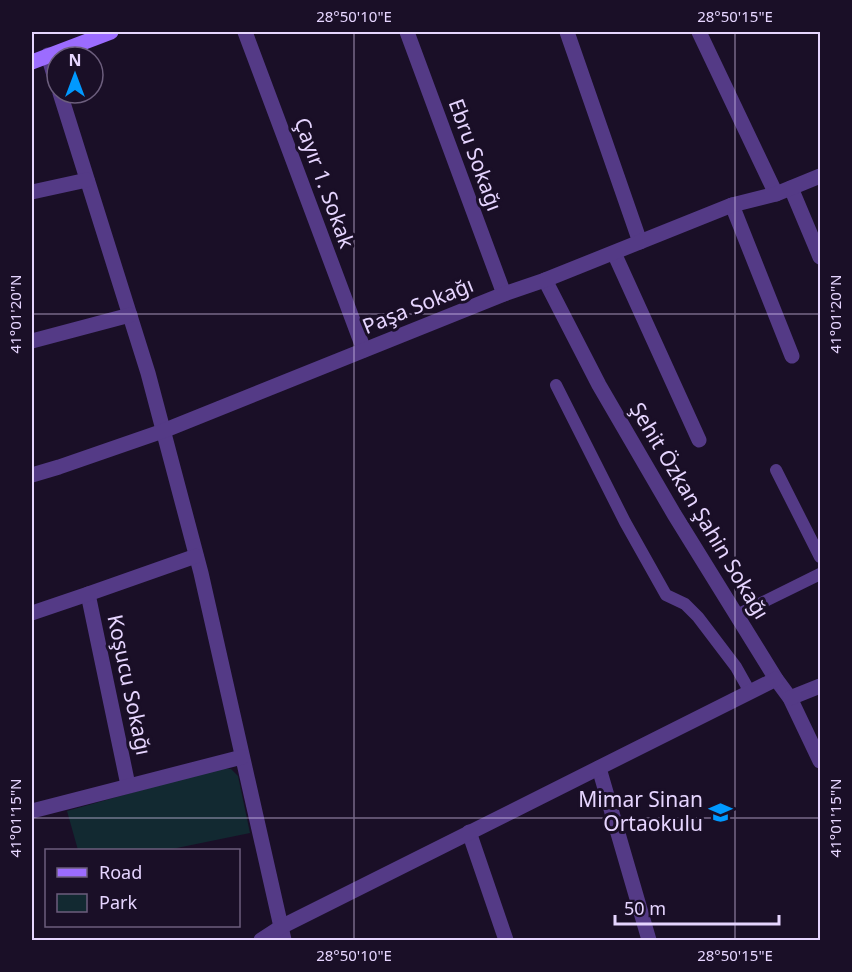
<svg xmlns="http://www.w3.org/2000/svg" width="852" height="972" viewBox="0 0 852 972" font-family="'Noto Sans',sans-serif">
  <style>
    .green { fill: #122931 }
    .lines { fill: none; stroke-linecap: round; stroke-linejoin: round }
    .service { stroke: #543a86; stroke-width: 12 }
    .minor { stroke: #543a86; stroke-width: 15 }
    .secondary { stroke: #9c6cff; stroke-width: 15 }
    .ticks { fill: none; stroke: #e6d5ff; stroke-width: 1.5; stroke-opacity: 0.45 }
    .labels { text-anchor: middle; stroke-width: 6; stroke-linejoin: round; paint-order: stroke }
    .street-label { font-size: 21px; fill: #e6d5ff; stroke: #1a0f27 }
    .poi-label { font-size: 21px; fill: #e6d5ff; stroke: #1a0f27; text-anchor: end }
    .neatline { fill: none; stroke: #e6d5ff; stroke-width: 2 }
    .ticks-label { font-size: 15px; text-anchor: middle; fill: #e6d5ff }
  </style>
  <rect width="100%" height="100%" fill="#1a0f27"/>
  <path class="green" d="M220,768L231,769L238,776L250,833L167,850H78L67,811Z"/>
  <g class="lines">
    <g class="service">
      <path d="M556,385L625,522L666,595L685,604L698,617L736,667L750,692"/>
      <path d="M776,470L820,557"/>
      <path d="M737,615L820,574"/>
    </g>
    <g class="minor">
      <path d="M245,32L364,350"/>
      <path d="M407,32L504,294"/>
      <path d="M567,32L640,242"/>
      <path d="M699,32L776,194"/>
      <path d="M48,55L57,85"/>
      <path d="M60,93L148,373L201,573L284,940"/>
      <path d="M791,188L820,257"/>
      <path d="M32,192L87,180"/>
      <path d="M732,205L792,356"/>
      <path d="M614,253L699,440"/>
      <path d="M545,280L599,385L674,514L776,679L790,698L820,761"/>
      <path d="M32,341L130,315"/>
      <path d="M32,475L59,467L163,431L504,294L545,280L732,205L776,194L820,176"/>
      <path d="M88,594L128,785"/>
      <path d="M32,613L88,594L196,556"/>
      <path d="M790,698L820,686"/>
      <path d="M599,768L649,940"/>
      <path d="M32,811L242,757"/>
      <path d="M469,832L506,940"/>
      <path d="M261,940L281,927L776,679"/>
    </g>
    <path class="secondary" d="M32,62L111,32"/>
  </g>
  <path class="ticks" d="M354,32V940M735,32V940M32,314H820M32,818H820"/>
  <defs>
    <symbol id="school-bare" viewBox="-9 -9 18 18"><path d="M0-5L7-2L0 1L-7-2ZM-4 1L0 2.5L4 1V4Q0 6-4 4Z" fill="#0199ff" stroke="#1a0f27" stroke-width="2.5" paint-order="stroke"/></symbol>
  </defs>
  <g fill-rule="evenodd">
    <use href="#school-bare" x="704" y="796" width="33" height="33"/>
  </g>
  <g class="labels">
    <g class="street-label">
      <text transform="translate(475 155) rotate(70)" y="7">Ebru Sokağı</text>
      <text transform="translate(324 183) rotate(70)" y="7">Çayır 1. Sokak</text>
      <text transform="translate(418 306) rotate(-22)" y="7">Paşa Sokağı</text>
      <text transform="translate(699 511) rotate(59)" y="7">Şehit Özkan Şahin Sokağı</text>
      <text transform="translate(129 685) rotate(78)" y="7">Koşucu Sokağı</text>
    </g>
    <g class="poi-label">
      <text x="703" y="807">Mimar Sinan<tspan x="703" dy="24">Ortaokulu</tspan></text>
    </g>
  </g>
  <rect width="852" height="972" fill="none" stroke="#1a0f27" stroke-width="66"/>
  <rect x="45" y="849" width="195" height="78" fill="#1a0f27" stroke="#6c5e7d" stroke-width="1.5"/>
  <rect x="57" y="868" width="30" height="9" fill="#9c6cff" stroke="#6c5e7d" stroke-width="1.5"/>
  <text x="99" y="879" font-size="18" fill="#e6d5ff">Road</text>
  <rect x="57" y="894" width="30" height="18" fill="#122931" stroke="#6c5e7d" stroke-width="1.5"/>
  <text x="99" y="909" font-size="18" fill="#e6d5ff">Park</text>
  <g transform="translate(75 75)"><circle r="28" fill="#1a0f27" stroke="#6c5e7d" stroke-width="1.5"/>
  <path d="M0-4.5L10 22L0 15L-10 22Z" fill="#0199ff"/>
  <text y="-9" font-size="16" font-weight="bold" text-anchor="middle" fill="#e6d5ff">N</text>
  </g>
  <path d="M615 915v9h164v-9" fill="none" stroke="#e6d5ff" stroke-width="3"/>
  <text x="624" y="915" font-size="18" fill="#e6d5ff" stroke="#1a0f27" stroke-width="4.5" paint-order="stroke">50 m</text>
  <rect x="33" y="33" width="786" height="906" class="neatline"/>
  <g class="ticks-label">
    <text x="354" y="22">28°50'10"E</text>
    <text x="735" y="22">28°50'15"E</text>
    <text transform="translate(16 314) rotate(-90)" y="5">41°01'20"N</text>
    <text transform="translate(836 314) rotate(-90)" y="5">41°01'20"N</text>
    <text transform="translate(16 818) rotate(-90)" y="5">41°01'15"N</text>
    <text transform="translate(836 818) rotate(-90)" y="5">41°01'15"N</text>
    <text x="354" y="961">28°50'10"E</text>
    <text x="735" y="961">28°50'15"E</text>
  </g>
</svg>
